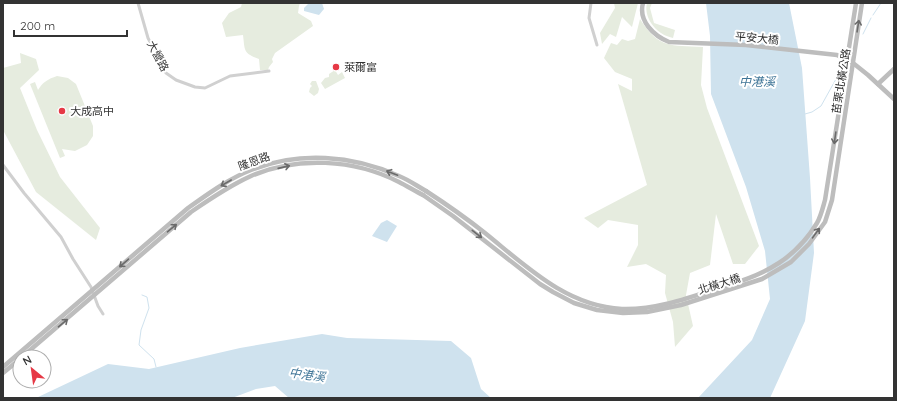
<svg xmlns="http://www.w3.org/2000/svg" width="897" height="401" viewBox="0 0 897 401" font-family="Quicksand,'Noto Sans TC',sans-serif">
  <style>
    .green { fill: #e6ecdf }
    .water { fill: #cfe2ee }
    .lines { fill: none; stroke-linecap: round; stroke-linejoin: round }
    .stream { stroke: #cfe2ee; stroke-width: 1 }
    .street { stroke: #d0d0d0; stroke-width: 3 }
    .secondary { stroke: #bdbdbd; stroke-width: 4.5 }
    .secondary-bridge { stroke: #bdbdbd; stroke-width: 4.5 }
    .oneway { stroke: #6a6a6a }
    .poi-dot { fill: #e63946; stroke: #fff; stroke-width: 1.5 }
    .labels { text-anchor: middle; stroke-width: 4; stroke-linejoin: round; paint-order: stroke }
    .street-label { font-size: 11px; fill: #333; stroke: #fff }
    .poi-label { font-size: 11px; fill: #333; stroke: #fff; text-anchor: start }
    .water-label { font-size: 12px; font-style: italic; fill: #3f7597; stroke: #fff }
  </style>
  <rect width="100%" height="100%" fill="#fff"/>
  <g class="green">
    <path d="M242,3H300L299,6L298,13L311,21L313,26L275,53L272,59L273,62L269,67L268,70H260L259,59C243,53 245,51 243,35L226,37L222,23L229,13L241,7Z"/>
    <path d="M614,3H638L632,27L622,17L616,37L610,34L602,44L600,33L615,8Z"/>
    <path d="M647,3H652L650,8L654,23L675,30L673,38C670,37 665,36 661,33C652,27 644,15 647,3Z"/>
    <path d="M640,19C659,49 670,45 703,47L701,85L707,108L759,246L745,264H733L716,214L710,265L690,273L686,295L693,326L675,347L673,322L665,293L666,275L646,264L627,267L638,245V225L608,220L598,228L584,218L647,185L618,84L632,91V79L615,72L604,58L611,43L617,45L622,39L628,41L635,39Z"/>
    <path d="M20,53L36,59L39,70L20,88L37,130L60,177L100,228L96,240L36,192L3,130V68L21,63Z"/>
    <path d="M335,70L338,75L342,72L345,78L325,89L321,83L325,78L329,77V74Z"/>
    <path d="M57,76L68,78L76,84L93,126V136L87,145L75,151L62,149L65,156L60,158L30,84L35,82L38,90C43,82 48,79 57,76Z"/>
    <path d="M312,81H316L319,89L318,93L314,96L309,92L310,88L312,86L310,84Z"/>
  </g>
  <g class="water">
    <path d="M309,3H322L324,9L319,15L304,11V8Z"/>
    <path d="M706,3H789L802,68L810,178L814,253L805,321L770,398H698L752,340L770,299L765,251L746,187L711,94L710,36Z"/>
    <path d="M387,220L397,226L387,242L372,236L381,223Z"/>
    <path d="M322,334L347,338L451,341L471,358L481,389L491,398H289L275,386L256,389L232,398H36L108,364L149,369L240,348Z"/>
  </g>
  <g class="lines">
    <g class="stream">
      <path d="M873,15L881,3"/>
      <path d="M863,34L871,18"/>
      <path d="M805,114L812,112L821,106L841,70"/>
      <path d="M142,295L147,297L149,308L141,330L139,345L154,359L156,367"/>
      <path d="M894,382V384"/>
    </g>
    <g class="street">
      <path d="M138,3L148,38L166,73L176,80L195,87L205,88L230,76L269,71"/>
      <path d="M591,3L589,18L597,45"/>
      <path d="M3,165L24,193L61,237L73,259L91,287L98,306L103,314"/>
    </g>
    <g class="secondary">
      <path d="M643,3C638,21 654,36 669,42L746,45L837,55L853,63L868,75L894,99"/>
      <path d="M878,84L894,69"/>
      <path d="M426,191C446,204 466,218 485,233C526,266 566,306 622,309C659,310 694,296 728,285C766,274 796,258 817,223C821,216 823,207 825,200L856,3"/>
      <path d="M423,195L453,216L540,284L553,292L574,303L597,310L623,313L647,312L681,305L762,279L791,262L809,244L825,222L832,200L862,3"/>
      <path d="M3,373L20,359"/>
    </g>
    <g class="secondary-bridge">
      <path d="M22,357L191,212C210,199 229,186 251,176C297,156 354,159 399,182C407,186 415,191 423,195"/>
      <path d="M3,367L188,208C208,194 228,179 251,170C299,151 352,155 399,176C409,180 417,186 426,191"/>
    </g>
  </g>
  <defs><path id="oneway-shaft" d="M-6 0H5M1.5-3L5.5 0L1.5 3" fill="none" stroke-width="1.6" stroke-linecap="round" stroke-linejoin="round"/></defs>
  <g class="oneway">
    <use href="#oneway-shaft" transform="translate(858 26) rotate(-81)"/>
    <use href="#oneway-shaft" transform="translate(835 138) rotate(98)"/>
    <use href="#oneway-shaft" transform="translate(284 167) rotate(-13)"/>
    <use href="#oneway-shaft" transform="translate(392 173) rotate(-159)"/>
    <use href="#oneway-shaft" transform="translate(226 183) rotate(150)"/>
    <use href="#oneway-shaft" transform="translate(172 228) rotate(-40)"/>
    <use href="#oneway-shaft" transform="translate(816 233) rotate(-54)"/>
    <use href="#oneway-shaft" transform="translate(477 234) rotate(38)"/>
    <use href="#oneway-shaft" transform="translate(124 263) rotate(139)"/>
    <use href="#oneway-shaft" transform="translate(63 323) rotate(-40)"/>
  </g>
  <g class="poi-dot">
    <circle cx="336" cy="67" r="4"/>
    <circle cx="62" cy="111" r="4"/>
  </g>
  <g class="labels">
    <g class="street-label">
      <text transform="translate(757 38) rotate(5)" y="4">平安大橋</text>
      <text transform="translate(158 56) rotate(62)" y="4">大營路</text>
      <text transform="translate(841 81) rotate(-81)" y="4">苗栗北橫公路</text>
      <text transform="translate(254 161) rotate(-20)" y="4">隆恩路</text>
      <text transform="translate(719 284) rotate(-17)" y="4">北橫大橋</text>
    </g>
    <g class="poi-label">
      <text x="344" y="71">萊爾富</text>
      <text x="70" y="115">大成高中</text>
    </g>
    <g class="water-label">
      <text x="757" y="86">中港溪</text>
      <text transform="translate(307 375) rotate(8)" y="4">中港溪</text>
    </g>
  </g>
  <rect width="897" height="401" fill="none" stroke="#333333" stroke-width="8"/>
  <g transform="translate(32 369) rotate(331)"><circle r="19" fill="#ffffff" stroke="#adadad"/>
  <path d="M0-3L7 15L0 10L-7 15Z" fill="#e63946"/>
  <text y="-6" font-size="11" font-weight="bold" text-anchor="middle" fill="#333333">N</text>
  </g>
  <path d="M14 30v6h113v-6" fill="none" stroke="#333333" stroke-width="2"/>
  <text x="20" y="30" font-size="12" fill="#333333" stroke="#ffffff" stroke-width="3" paint-order="stroke">200 m</text>
</svg>
